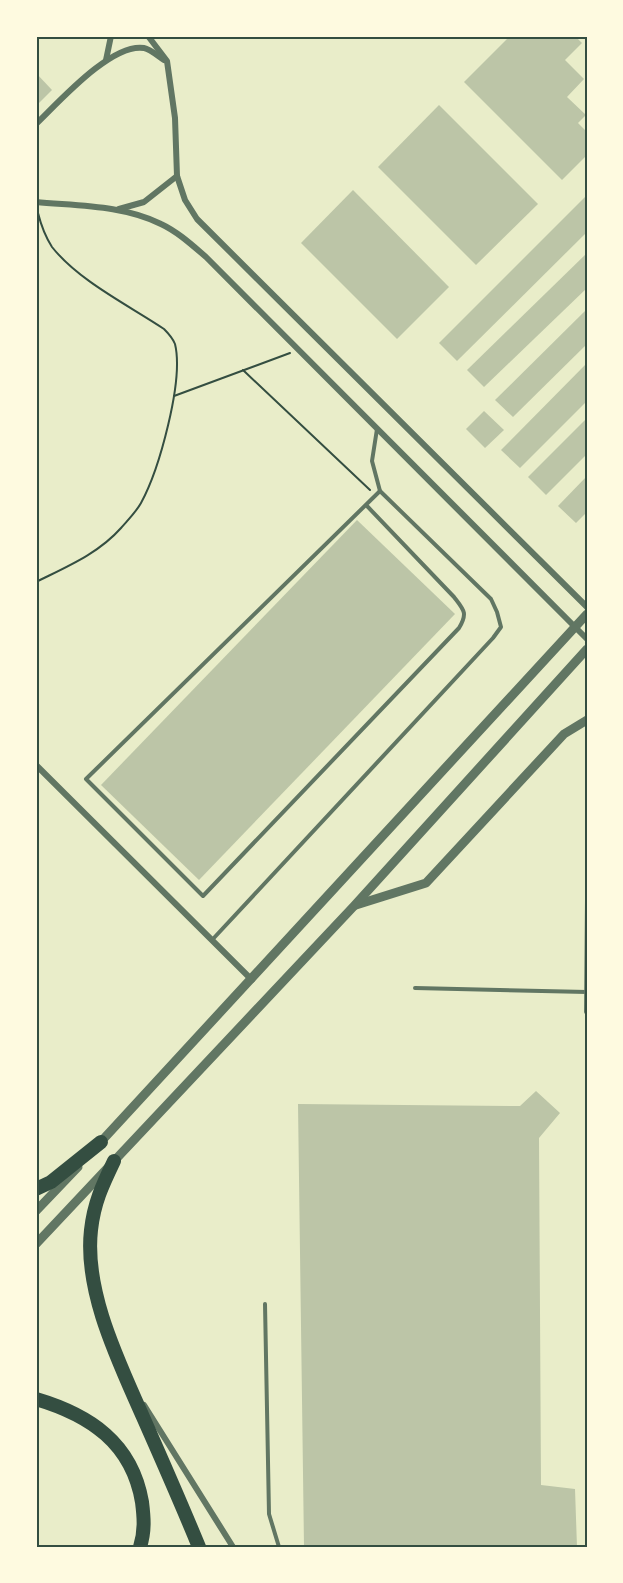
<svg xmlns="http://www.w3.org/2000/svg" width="623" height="1583" viewBox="0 0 623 1583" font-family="Barlow,sans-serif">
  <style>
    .building { fill: #bcc5a7 }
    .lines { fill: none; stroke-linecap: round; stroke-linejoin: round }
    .path { stroke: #344e41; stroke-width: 2 }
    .service { stroke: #617663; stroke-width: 4 }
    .minor { stroke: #617663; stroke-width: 6 }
    .tertiary { stroke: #617663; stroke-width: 9 }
    .motorway { stroke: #344e41; stroke-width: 14 }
    .neatline { fill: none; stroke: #344e41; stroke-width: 2 }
  </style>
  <rect width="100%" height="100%" fill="#e9edc9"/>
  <g class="building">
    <path d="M510,36H575L582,43L565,60L584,79L567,97L586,115L578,123L587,132V155L562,180L464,82Z"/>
    <path d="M36,73L52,90L36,106Z"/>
    <path d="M439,105L538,204L476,265L378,167Z"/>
    <path d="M353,190L449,287L397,339L301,243Z"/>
    <path d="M587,195V232L457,361L439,343Z"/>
    <path d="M587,253V288L484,387L467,370Z"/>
    <path d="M587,309V344L513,417L495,400Z"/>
    <path d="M587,363V401L520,468L501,450Z"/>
    <path d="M484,411L504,430L485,448L466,429Z"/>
    <path d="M587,418V454L546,495L528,477Z"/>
    <path d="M587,476V512L576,523L558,506Z"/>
    <path d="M357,520L455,614L199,880L101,785Z"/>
    <path d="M536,1091L560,1113L539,1138L541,1485L575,1489L577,1547H304L298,1104L520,1106Z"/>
  </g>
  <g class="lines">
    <g class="path">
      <path d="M243,370L370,490"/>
      <path d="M174,396L290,353"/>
      <path d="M36,582C66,567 98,554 121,528C127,521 136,512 141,503C159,470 184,381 175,344C173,339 168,333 164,329C128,305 79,281 52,247C45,236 41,225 38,213"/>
    </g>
    <g class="service">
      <path d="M367,506L454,597C464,610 468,613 459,628L203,896L86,779L380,491"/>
      <path d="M212,940L493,638L501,627L497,612L491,599L380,491L372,461L377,429"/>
      <path d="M415,988L587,992"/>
      <path d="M586,1012L587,900"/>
      <path d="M265,1304L269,1514L279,1547"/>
    </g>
    <g class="minor">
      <path d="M148,36L167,61L175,118L177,176L185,200L197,219L587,607"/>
      <path d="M106,60L111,36"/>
      <path d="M36,124C59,102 111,43 144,48C150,49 158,56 164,60"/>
      <path d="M36,202C77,206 123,205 161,224C178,232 192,245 206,257L587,639"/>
      <path d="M119,209L144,202L177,176"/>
      <path d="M36,765L252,980"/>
      <path d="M144,1405L233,1547"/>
    </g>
    <g class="tertiary">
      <path d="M356,905L426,883L564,734L587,720"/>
      <path d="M97,1146L587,614"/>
      <path d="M36,1211L78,1167"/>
      <path d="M36,1244L354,906L587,649"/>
    </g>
    <g class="motorway">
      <path d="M114,1161C102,1186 94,1203 91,1230C84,1292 119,1362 143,1417C162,1460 181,1503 199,1547"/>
      <path d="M36,1189L51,1182L101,1142"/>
      <path d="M36,1399C90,1415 132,1443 142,1502C144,1518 145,1531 140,1547"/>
    </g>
  </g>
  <rect width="623" height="1583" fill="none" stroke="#fefae0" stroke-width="75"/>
  <rect x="38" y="38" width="548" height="1508" class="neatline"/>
</svg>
